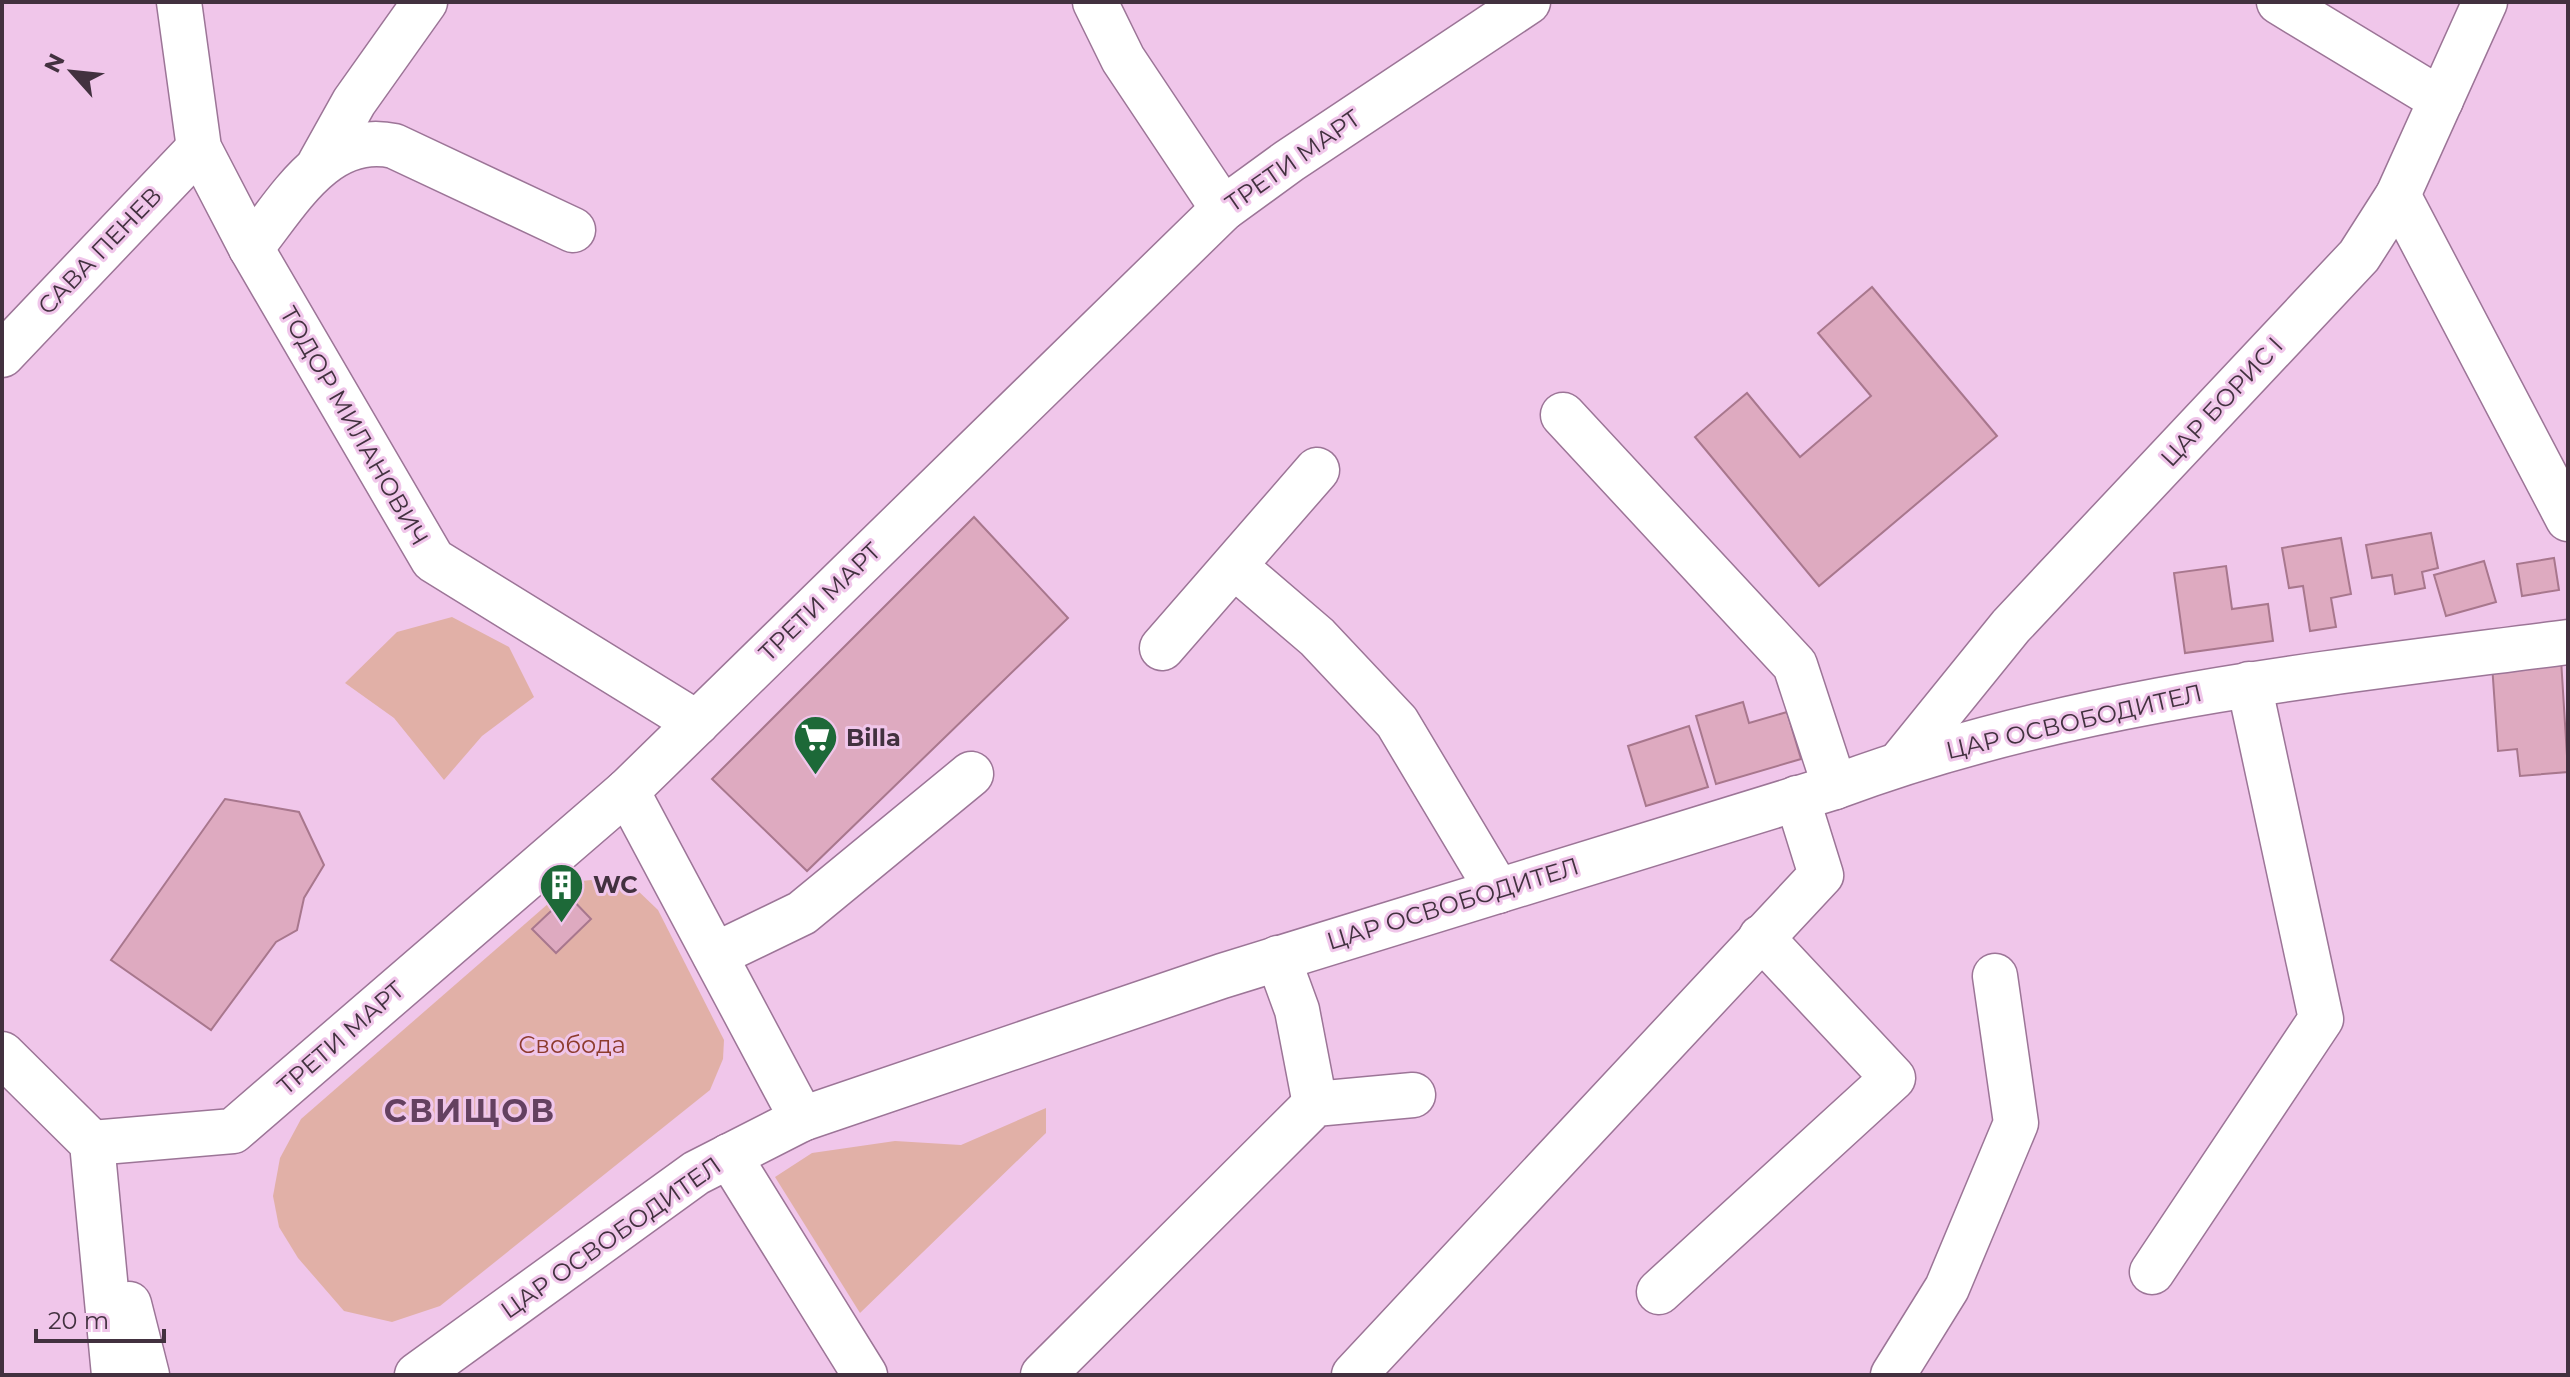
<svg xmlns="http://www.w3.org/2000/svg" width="2570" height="1377" viewBox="0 0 2570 1377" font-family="Montserrat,sans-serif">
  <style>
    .green { fill: #e1b0a7 }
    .building { fill: #deaac0; stroke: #a8778d; stroke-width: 2 }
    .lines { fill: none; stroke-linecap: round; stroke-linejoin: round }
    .minor-casing { stroke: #9c7597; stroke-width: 47 }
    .minor { stroke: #fff; stroke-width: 44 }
    .labels { text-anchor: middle; stroke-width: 6; stroke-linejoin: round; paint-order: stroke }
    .street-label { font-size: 24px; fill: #42313f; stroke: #f0c6ea }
    .poi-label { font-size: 24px; font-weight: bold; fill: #42313f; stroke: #f0c6ea; text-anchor: start }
    .park-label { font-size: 24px; fill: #8d3b2d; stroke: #f0c6ea }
    .district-label { font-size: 32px; font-weight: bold; letter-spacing: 2px; fill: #644160; stroke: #f0c6ea }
  </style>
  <rect width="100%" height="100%" fill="#f0c6ea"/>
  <g class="green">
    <path d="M452,617L509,647L534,697L482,736L444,780L394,718L345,683L397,632Z"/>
    <path d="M600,879L634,887L658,910L724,1040L723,1059L710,1090L440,1306L392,1322L344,1311L298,1258L279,1227L273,1196L280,1158L301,1119L573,882Z"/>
    <path d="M1046,1108V1133L860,1313L775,1177L812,1153L895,1141L961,1145Z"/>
  </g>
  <g class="building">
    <path d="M1872,287L1997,436L1819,586L1695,437L1747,393L1800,457L1871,396L1818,333Z"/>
    <path d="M974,517L1068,618L807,871L712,779Z"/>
    <path d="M2431,533L2438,568L2422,572L2425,588L2395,594L2392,575L2372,578L2366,545Z"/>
    <path d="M2341,538L2351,594L2331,598L2336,627L2310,631L2303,586L2289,588L2282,548Z"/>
    <path d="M2554,558L2559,590L2522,596L2517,564Z"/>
    <path d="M2484,561L2496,602L2446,616L2434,575Z"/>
    <path d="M2226,566L2232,609L2268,604L2273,641L2185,653L2174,573Z"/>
    <path d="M2561,659L2568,772L2520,776L2517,749L2498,751L2492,664Z"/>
    <path d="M1743,702L1749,723L1787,712L1801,759L1716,784L1696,716Z"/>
    <path d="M1689,726L1708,787L1646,806L1628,746Z"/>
    <path d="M225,799L299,812L324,865L304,898L297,930L276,942L211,1030L111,960Z"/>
    <path d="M568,895L591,919L556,953L532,929Z"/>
  </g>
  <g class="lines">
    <defs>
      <g id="minor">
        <path d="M179,2L199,148L251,248L433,560L697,723"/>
        <path d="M1095,2L1123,59L1223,209"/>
        <path d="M2279,2L2441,100"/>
        <path d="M320,163L354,102L425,2"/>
        <path d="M2398,195L2568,519"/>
        <path d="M251,248C288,202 326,131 394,146L573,230"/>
        <path d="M2,355L199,148"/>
        <path d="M1563,415L1795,665L1835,787"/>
        <path d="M1234,566L1317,637L1397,722L1498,891"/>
        <path d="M1162,648L1317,470"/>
        <path d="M1900,763L2011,626L2359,256L2398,195L2485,2"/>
        <path d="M627,791L802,1119"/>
        <path d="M715,955L802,913L971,774"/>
        <path d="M1278,958L1297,1010L1315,1104"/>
        <path d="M2,1054L92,1143L114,1375"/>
        <path d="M92,1143L233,1131L627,791L1223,209L1289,161L1528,2"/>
        <path d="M729,1156L865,1375"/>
        <path d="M2152,1272L2321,1019L2249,684"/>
        <path d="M1659,1292L1893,1078L1761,937"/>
        <path d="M129,1304L147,1375"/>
        <path d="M417,1375L696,1173L802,1119L1222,976L1835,787C2070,699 2321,674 2568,642"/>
        <path d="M1043,1375L1315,1104L1413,1095"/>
        <path d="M1354,1375L1821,875L1797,798"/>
        <path d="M1893,1375L1947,1288L2016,1123L1995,976"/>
      </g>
    </defs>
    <use href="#minor" class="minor-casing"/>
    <use href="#minor" class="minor"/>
  </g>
  <defs>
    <symbol id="supermarket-pin" viewBox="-11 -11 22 30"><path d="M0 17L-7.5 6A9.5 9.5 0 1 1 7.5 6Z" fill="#1d6938" stroke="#f0c6ea"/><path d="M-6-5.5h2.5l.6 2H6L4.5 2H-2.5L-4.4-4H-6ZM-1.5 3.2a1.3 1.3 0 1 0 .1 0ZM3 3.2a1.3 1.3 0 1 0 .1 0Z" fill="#fff"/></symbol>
    <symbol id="building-pin" viewBox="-11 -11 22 30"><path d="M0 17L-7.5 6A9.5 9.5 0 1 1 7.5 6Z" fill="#1d6938" stroke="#f0c6ea"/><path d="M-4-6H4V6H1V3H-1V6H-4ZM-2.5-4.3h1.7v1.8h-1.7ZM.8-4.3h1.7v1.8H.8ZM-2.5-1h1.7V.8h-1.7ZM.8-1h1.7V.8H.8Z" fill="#fff"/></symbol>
  </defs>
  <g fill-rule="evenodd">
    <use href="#supermarket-pin" x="790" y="712" width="51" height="69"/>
    <use href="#building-pin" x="536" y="860" width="51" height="69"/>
  </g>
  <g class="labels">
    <g class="street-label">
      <text transform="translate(1293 161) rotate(-35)" y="8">ТРЕТИ МАРТ</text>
      <text transform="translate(100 251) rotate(-46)" y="8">САВА ПЕНЕВ</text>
      <text transform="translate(2222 402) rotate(-47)" y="8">ЦАР БОРИС I</text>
      <text transform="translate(354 426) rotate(60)" y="8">ТОДОР МИЛАНОВИЧ</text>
      <text transform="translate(820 602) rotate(-44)" y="8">ТРЕТИ МАРТ</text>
      <text transform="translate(2074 722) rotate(-13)" y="8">ЦАР ОСВОБОДИТЕЛ</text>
      <text transform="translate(1453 904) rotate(-17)" y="8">ЦАР ОСВОБОДИТЕЛ</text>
      <text transform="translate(341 1038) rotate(-41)" y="8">ТРЕТИ МАРТ</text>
      <text transform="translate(611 1238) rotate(-35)" y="8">ЦАР ОСВОБОДИТЕЛ</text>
    </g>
    <g class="poi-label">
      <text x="846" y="746">Billa</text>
      <text x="593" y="893">WC</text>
    </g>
    <g class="park-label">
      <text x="572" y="1053">Свобода</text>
    </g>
    <g class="district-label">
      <text x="470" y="1122">СВИЩОВ</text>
    </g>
  </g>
  <rect width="2570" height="1377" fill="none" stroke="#42313f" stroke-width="8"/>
  <g transform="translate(72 72) rotate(297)" stroke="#f0c6ea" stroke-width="6" paint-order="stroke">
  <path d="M0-6L14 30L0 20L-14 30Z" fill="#42313f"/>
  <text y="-12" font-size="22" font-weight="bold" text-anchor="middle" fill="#42313f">N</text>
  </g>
  <path d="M36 1329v12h128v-12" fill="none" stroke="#42313f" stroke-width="4"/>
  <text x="48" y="1329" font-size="24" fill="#42313f" stroke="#f0c6ea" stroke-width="6" paint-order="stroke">20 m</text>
</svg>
